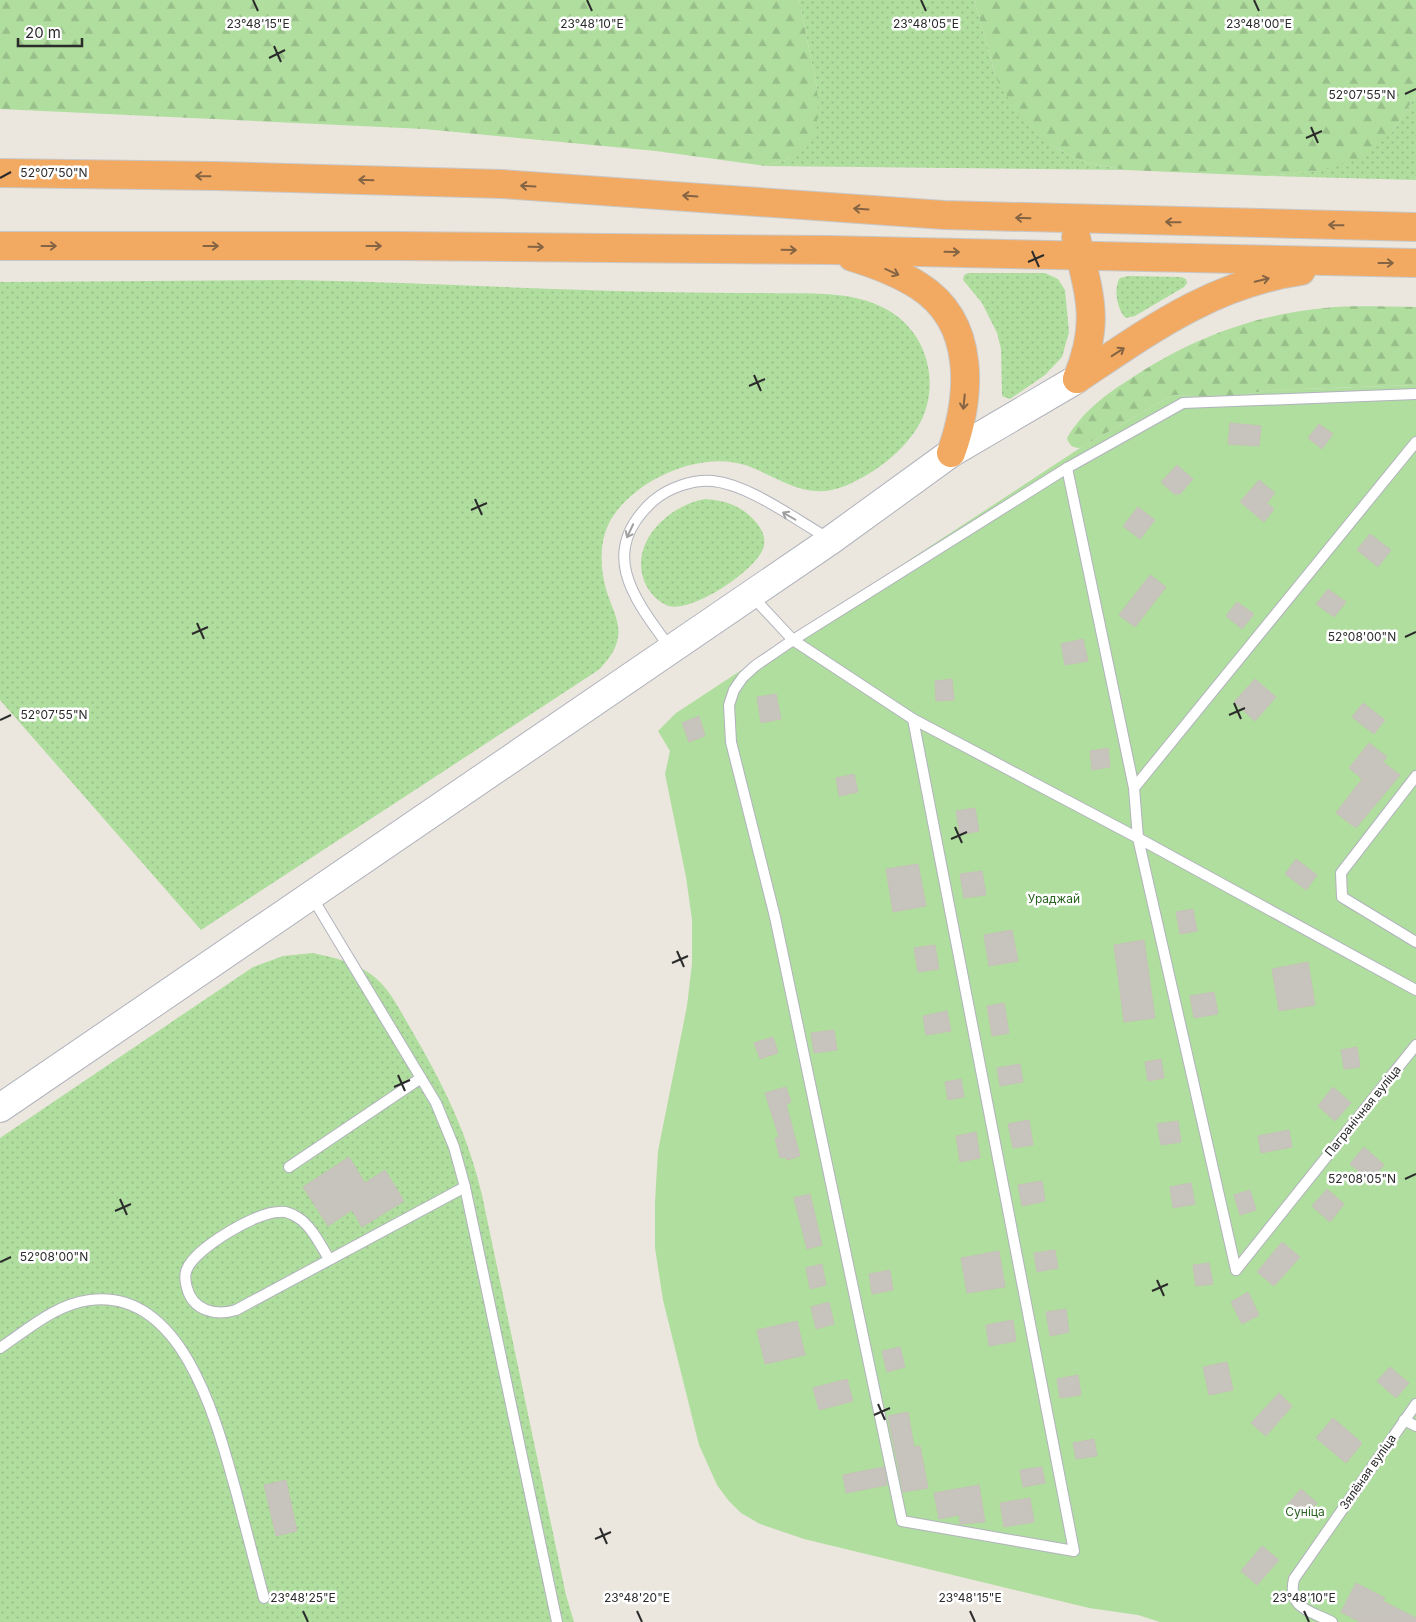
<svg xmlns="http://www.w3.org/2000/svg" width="1416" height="1622" viewBox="0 0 1416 1622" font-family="Inter,sans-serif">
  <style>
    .grass { fill: url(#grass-dots) }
    .forest { fill: url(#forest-firs) }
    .park { fill: #b0de9f }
    .building { fill: #c7c3bd; stroke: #c7c2b8 }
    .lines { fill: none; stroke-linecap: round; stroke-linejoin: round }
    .lane-casing { stroke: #b1b3bd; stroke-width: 12 }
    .secondary-casing { stroke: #b1b3bd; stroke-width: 30 }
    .highway-casing { stroke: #c8c8c8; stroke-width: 30 }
    .lane { stroke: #fff; stroke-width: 10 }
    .secondary { stroke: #fff; stroke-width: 28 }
    .highway { stroke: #f2aa63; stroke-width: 28 }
    .oneway { stroke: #856444 }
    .oneway2 { stroke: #a0a0a0 }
    .ticks { fill: none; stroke: #2b2b2b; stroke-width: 2 }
    .labels { text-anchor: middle; stroke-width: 5; stroke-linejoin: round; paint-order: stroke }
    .park-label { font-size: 12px; fill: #2a6320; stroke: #fff }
    .street-label { font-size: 12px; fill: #2b2b2b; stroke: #fff }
    .ticks-label { font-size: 12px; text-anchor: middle; fill: #2b2b2b; stroke: #fff; stroke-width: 5; stroke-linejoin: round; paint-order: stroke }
  </style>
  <defs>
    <pattern id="grass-dots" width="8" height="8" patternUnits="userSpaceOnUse" patternTransform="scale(1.25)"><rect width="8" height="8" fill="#b0de9f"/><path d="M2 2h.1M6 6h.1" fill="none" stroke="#98bf89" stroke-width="1.8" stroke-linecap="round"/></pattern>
    <pattern id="forest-firs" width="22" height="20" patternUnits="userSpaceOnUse" patternTransform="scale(1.25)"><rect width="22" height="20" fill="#b0de9f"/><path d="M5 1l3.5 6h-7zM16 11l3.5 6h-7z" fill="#98bf89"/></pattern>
  </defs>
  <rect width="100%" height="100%" fill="#ece7de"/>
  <g class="grass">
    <path d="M799,0H974L997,80L1051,145L1083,162L1125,170L765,166L789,159L817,88Z"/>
    <path d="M1416,95V180L1267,176L1317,171L1392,132Z"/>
    <path d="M968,273H1045L1058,279L1065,290L1069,332L1062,357L1045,375L1010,399L1002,396L1001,349L997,333L982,303L963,280L964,275Z"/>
    <path d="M1128,276L1181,277L1186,279L1187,283L1184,287L1135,316L1126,318C1117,311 1113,287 1120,278Z"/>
    <path d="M293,280C416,282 539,290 663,292C698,293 734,293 769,293C806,294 852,290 886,309C924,329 940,377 923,417C909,448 876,473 845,486C805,502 780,477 745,465C702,451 642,477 616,512C599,533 599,564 606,589C610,604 621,622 618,637C616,651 608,659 600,669L201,930L0,700V282Z"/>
    <path d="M705,499C723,500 740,505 753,519C760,526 766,535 764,546C759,569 689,616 666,605C656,600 649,592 645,583C628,543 669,505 705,499Z"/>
    <path d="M313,953C336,958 362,964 379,981C393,995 402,1014 412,1031C444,1086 467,1132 482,1195L566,1595L574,1622H0V1138L253,967L283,956Z"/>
  </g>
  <g class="forest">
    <path d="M0,0H799L817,88L818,111L816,131L806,148L789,159L765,166L656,151L424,129L0,109Z"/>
    <path d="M974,0H1416V95L1392,132L1360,158L1317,171L1267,176L1125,170L1083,162L1051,145L1022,119L997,80Z"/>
    <path d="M1416,307V385L1271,390L1223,398L1173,395L1080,448C1073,448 1069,445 1067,438C1083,411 1105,395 1130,379C1188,340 1255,314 1325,308C1355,305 1386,307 1416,307Z"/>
  </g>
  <path class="park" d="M1416,385V1622H1160L1138,1615L1089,1608L804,1539L760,1524L741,1513L728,1500L717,1485L699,1445L663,1300L655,1248V1202L658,1151L687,1006L692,963V920L686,877L665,774L670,751L658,731L676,713L1080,448L1173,395L1223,398L1271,390Z"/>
  <g class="building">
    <path d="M1230,423L1261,426L1259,446L1228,444Z"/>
    <path d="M1319,424L1333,434L1322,449L1308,438Z"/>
    <path d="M1177,465L1193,479L1180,494H1174L1161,482Z"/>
    <path d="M1259,480L1275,493L1267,503L1274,509L1264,522L1240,502Z"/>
    <path d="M1138,507L1155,520L1140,539L1123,526Z"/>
    <path d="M1370,534L1391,550L1378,567L1357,550Z"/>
    <path d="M1150,575L1166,587L1135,627L1119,615Z"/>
    <path d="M1328,589L1346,602L1334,617L1316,604Z"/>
    <path d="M1237,602L1254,614L1242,629L1226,616Z"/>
    <path d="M1083,639L1088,661L1065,665L1061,644Z"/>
    <path d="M952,679L954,700L936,701L935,681Z"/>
    <path d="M1255,679L1276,697L1255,721L1234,702Z"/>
    <path d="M776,694L781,719L761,723L757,697Z"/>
    <path d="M1363,703L1385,720L1374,734L1352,717Z"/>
    <path d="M699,716L705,736L689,742L682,723Z"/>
    <path d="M1369,743L1387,757L1383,762L1400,775L1356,828L1336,813L1362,779L1349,768Z"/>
    <path d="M1108,748L1110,767L1092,770L1090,751Z"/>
    <path d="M854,774L858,792L839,796L836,778Z"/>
    <path d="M975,808L979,831L960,835L956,811Z"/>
    <path d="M1296,859L1317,875L1306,890L1285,874Z"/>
    <path d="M918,864L926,906L893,912L886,869Z"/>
    <path d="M982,871L986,895L964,898L960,874Z"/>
    <path d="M1193,909L1197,931L1180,934L1176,912Z"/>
    <path d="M1012,930L1018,961L989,966L984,935Z"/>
    <path d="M1144,940L1155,1018L1124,1022L1114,945Z"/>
    <path d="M935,945L939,969L918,972L914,948Z"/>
    <path d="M1308,962L1315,1005L1279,1011L1272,969Z"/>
    <path d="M1214,992L1218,1014L1194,1018L1190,996Z"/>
    <path d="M1004,1003L1009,1033L992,1036L987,1006Z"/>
    <path d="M947,1011L951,1031L926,1035L923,1016Z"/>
    <path d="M834,1030L837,1050L814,1053L811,1033Z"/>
    <path d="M773,1037L778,1053L760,1059L754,1043Z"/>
    <path d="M1357,1047L1360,1067L1344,1069L1341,1050Z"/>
    <path d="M1161,1059L1164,1078L1148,1081L1145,1062Z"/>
    <path d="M1020,1064L1023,1082L1000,1086L997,1068Z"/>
    <path d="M961,1079L964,1097L948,1100L945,1082Z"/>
    <path d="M786,1087L791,1102L786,1104L800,1156L787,1160L786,1157L780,1158L775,1138L779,1137L765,1093Z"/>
    <path d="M1333,1087L1351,1103L1335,1121L1318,1106Z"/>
    <path d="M1029,1120L1033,1145L1013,1148L1008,1124Z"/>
    <path d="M1178,1121L1181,1142L1161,1145L1157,1124Z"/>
    <path d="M1289,1130L1292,1147L1261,1153L1258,1136Z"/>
    <path d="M976,1132L980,1158L960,1162L956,1136Z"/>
    <path d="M1364,1147L1384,1165L1370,1181L1350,1164Z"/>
    <path d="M349,1157L365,1183L385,1170L404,1201L362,1227L352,1210L328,1226L303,1187Z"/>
    <path d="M1042,1181L1045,1201L1022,1206L1018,1185Z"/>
    <path d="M1191,1183L1195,1204L1173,1208L1170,1187Z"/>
    <path d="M1327,1189L1344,1204L1330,1222L1312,1206Z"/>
    <path d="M1250,1190L1256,1210L1240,1215L1234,1195Z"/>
    <path d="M810,1194L822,1245L807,1249L794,1198Z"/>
    <path d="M1282,1242L1300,1257L1274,1286L1257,1272Z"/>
    <path d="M1055,1250L1058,1268L1037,1272L1034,1253Z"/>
    <path d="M999,1251L1005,1287L967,1293L961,1258Z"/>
    <path d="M1209,1263L1213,1284L1196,1286L1193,1265Z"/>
    <path d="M822,1264L826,1285L810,1289L806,1268Z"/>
    <path d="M890,1270L893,1290L872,1294L869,1274Z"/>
    <path d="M1248,1292L1259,1315L1242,1324L1231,1302Z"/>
    <path d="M829,1302L834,1324L816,1329L811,1307Z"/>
    <path d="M1066,1309L1069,1332L1050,1336L1046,1312Z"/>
    <path d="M1013,1320L1016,1341L989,1346L986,1325Z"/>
    <path d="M797,1321L805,1355L765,1364L757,1330Z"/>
    <path d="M900,1347L905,1367L887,1372L882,1351Z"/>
    <path d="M1227,1362L1233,1390L1209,1395L1203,1367Z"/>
    <path d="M1390,1367L1409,1383L1396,1398L1377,1381Z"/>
    <path d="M1078,1375L1081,1395L1060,1398L1057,1379Z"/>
    <path d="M847,1379L853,1401L819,1410L813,1388Z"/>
    <path d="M1279,1393L1292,1406L1266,1436L1251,1423Z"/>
    <path d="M908,1412L914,1447L920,1446L928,1488L903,1492L888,1416Z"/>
    <path d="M1333,1418L1362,1443L1346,1463L1316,1438Z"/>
    <path d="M1094,1439L1097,1456L1076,1459L1073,1443Z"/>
    <path d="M884,1467L887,1485L846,1493L843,1475Z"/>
    <path d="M1042,1467L1045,1483L1023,1487L1020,1470Z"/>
    <path d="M286,1480L297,1531L276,1536L264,1485Z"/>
    <path d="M979,1485L985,1522L960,1524L959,1515L939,1519L934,1493Z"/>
    <path d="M1301,1489L1317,1503L1303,1518L1287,1505Z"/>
    <path d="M1030,1498L1034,1522L1004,1527L1000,1503Z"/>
    <path d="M1262,1546L1279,1560L1257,1585L1241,1571Z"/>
    <path d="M1356,1583L1385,1598L1383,1601L1416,1618V1622H1360L1341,1612Z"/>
  </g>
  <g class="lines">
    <defs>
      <g id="lane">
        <path d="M1067,468L1134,788L1138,838L1236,1270"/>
        <path d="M751,595L793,640L913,719L1138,838L1416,990"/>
        <path d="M671,649C635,600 596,553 653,501C668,488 693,479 713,481C750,485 796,520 828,538"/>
        <path d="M913,719L1074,1551L902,1521L775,917L731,742L729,705L734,690L743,677L755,666L793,640L1067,468L1183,403L1416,394"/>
        <path d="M1416,776L1341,873L1342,897L1416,942"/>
        <path d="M1134,788L1416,442"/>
        <path d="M312,897L436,1103L454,1147L465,1187L557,1622"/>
        <path d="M289,1167L421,1078"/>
        <path d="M329,1259C321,1246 311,1225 297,1217C292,1214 285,1211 279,1212C256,1212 196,1248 187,1269C184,1275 185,1281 187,1288C193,1311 216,1316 236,1310L465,1187"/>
        <path d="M1236,1270L1416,1045"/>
        <path d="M0,1348C27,1330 56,1304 90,1300C185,1288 218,1427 237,1495C246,1529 255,1563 264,1598"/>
        <path d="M1404,1420L1416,1426"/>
        <path d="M1332,1622C1310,1611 1287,1608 1294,1579L1416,1404"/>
      </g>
      <path id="secondary" d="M0,1108L831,540L951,453L1077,379"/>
      <g id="highway">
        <path d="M0,173L216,176L502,184L944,215L1416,227"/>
        <path d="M1076,237C1089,295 1101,321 1077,379"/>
        <path d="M0,246H397L829,250L1416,263"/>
        <path d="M852,257C875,264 899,273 919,286C977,323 971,397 951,453"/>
        <path d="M1077,379C1149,331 1212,284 1301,271"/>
      </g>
    </defs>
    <use href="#lane" class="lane-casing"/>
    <use href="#secondary" class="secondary-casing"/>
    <use href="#highway" class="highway-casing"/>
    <use href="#lane" class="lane"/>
    <use href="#secondary" class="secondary"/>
    <use href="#highway" class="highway"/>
  </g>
  <defs><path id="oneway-shaft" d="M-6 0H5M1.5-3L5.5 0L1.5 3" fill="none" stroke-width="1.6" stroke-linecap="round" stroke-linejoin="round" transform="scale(1.25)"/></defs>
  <g class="oneway">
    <use href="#oneway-shaft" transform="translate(203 176) rotate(-179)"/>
    <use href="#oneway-shaft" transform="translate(366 180) rotate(-178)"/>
    <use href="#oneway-shaft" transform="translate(528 186) rotate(-177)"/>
    <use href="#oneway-shaft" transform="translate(690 196) rotate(-176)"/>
    <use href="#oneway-shaft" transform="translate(861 209) rotate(-176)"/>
    <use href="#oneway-shaft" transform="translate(1023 218) rotate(-178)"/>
    <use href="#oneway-shaft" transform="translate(1173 222) rotate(-179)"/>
    <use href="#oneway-shaft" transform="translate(1336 225) rotate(-179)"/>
    <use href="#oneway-shaft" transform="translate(49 246)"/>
    <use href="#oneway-shaft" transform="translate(211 246)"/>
    <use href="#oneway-shaft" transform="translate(374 246)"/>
    <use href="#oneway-shaft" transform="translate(536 247) rotate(1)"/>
    <use href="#oneway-shaft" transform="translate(789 250) rotate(1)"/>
    <use href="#oneway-shaft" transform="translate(952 252) rotate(1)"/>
    <use href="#oneway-shaft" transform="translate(1386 263)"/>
    <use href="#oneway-shaft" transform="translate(892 272) rotate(24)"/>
    <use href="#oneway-shaft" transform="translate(1262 280) rotate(-14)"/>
    <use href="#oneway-shaft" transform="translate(1118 352) rotate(-33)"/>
    <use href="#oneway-shaft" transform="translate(964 402) rotate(96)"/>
  </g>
  <g class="oneway2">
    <use href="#oneway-shaft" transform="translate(789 516) rotate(-150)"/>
    <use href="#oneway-shaft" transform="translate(630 531) rotate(115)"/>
  </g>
  <path class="ticks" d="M253,0L258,11M587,0L592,11M921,0L926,11M1254,0L1259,11M274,46L281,62M269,58L285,50M1405,94L1416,89M1311,127L1318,143M1306,138L1322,131M0,178L11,172M1032,251L1039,267M1028,262L1044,255M754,375L761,391M749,386L765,379M475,499L482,515M471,510L487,503M197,623L204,639M192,634L208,627M1405,637L1416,632M1234,703L1241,719M1229,715L1245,708M0,720L11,715M955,827L962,843M951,839L967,832M677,951L684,967M672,963L688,956M398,1075L405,1091M394,1087L410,1080M1405,1179L1416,1174M120,1199L127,1215M115,1211L131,1204M0,1262L11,1257M1157,1280L1164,1296M1152,1291L1168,1284M878,1404L885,1420M874,1415L890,1408M600,1528L607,1544M595,1539L611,1532M303,1611L308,1622M637,1611L642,1622M970,1611L975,1622M1304,1611L1309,1622"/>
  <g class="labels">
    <g class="park-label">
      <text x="1054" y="903">Ураджай</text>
      <text x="1305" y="1516">Суніца</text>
    </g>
    <g class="street-label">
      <text transform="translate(1363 1111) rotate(-51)" y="4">Пагранічная вуліца</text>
      <text transform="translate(1368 1472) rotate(-55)" y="4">Зялёная вуліца</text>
    </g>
  </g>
  <g class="ticks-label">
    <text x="258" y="28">23°48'15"E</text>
    <text x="592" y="28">23°48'10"E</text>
    <text x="926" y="28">23°48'05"E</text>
    <text x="1259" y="28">23°48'00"E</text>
    <text x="1362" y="99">52°07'55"N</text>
    <text x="54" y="177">52°07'50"N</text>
    <text x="1362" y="641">52°08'00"N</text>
    <text x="54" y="719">52°07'55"N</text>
    <text x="1362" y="1183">52°08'05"N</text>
    <text x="54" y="1261">52°08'00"N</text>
    <text x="303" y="1602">23°48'25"E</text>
    <text x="637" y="1602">23°48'20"E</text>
    <text x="970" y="1602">23°48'15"E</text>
    <text x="1304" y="1602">23°48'10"E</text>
  </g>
  <path d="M18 38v8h64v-8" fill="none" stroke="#2b2b2b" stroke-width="2.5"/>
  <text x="25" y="38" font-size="15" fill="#2b2b2b" stroke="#ffffff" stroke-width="4" paint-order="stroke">20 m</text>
</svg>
